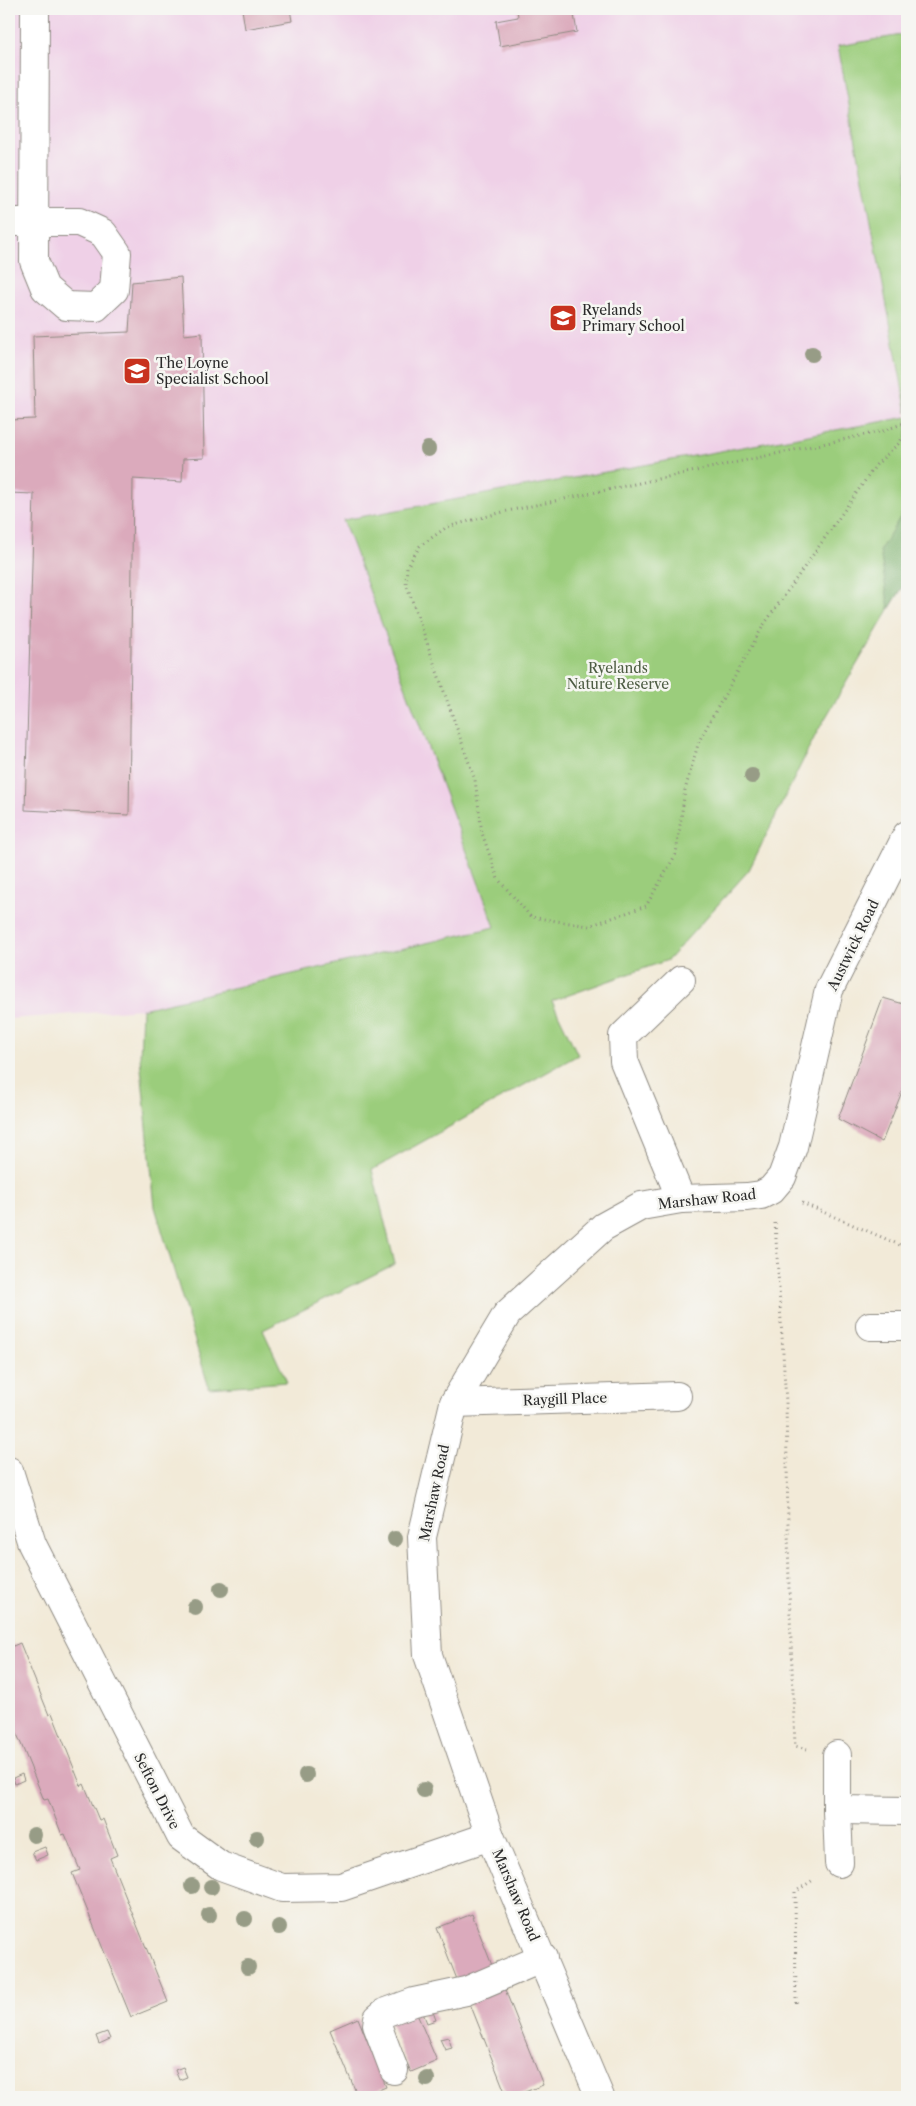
<svg xmlns="http://www.w3.org/2000/svg" width="916" height="2106" viewBox="0 0 916 2106" font-family="'Libre Caslon Text',serif">
  <style>
    .built { fill: #efd0e7 }
    .green { fill: #9bcd7c; stroke: #637c54 }
    .forest { fill: #7cb06c; stroke: #546e4c }
    .building { fill: #dbaabc }
    .lines { fill: none; stroke-linecap: round; stroke-linejoin: round }
    .minor-casing { stroke: #8e8a82; stroke-width: 30 }
    .path { stroke: #8e8a82; stroke-width: 3; stroke-dasharray: 1 4; stroke-linecap: butt }
    .minor { stroke: #fff; stroke-width: 28 }
    .tree { fill: #979c86 }
    .labels { text-anchor: middle; stroke-width: 5; stroke-linejoin: round; paint-order: stroke }
    .poi-label { font-size: 14px; fill: #2b2b2b; stroke: #f6f6f2; text-anchor: start }
    .park-label { font-size: 14px; fill: #4d5c43; stroke: #f6f6f2 }
    .street-label { font-size: 14px; fill: #2b2b2b; stroke: #f6f6f2 }
  </style>
  <rect width="100%" height="100%" fill="#f6f6f2"/>
  <filter id="ink" filterUnits="userSpaceOnUse"><feTurbulence type="fractalNoise" baseFrequency=".02" numOctaves="2"/><feDisplacementMap in="SourceGraphic" scale="10" xChannelSelector="R" yChannelSelector="G"/><feConvolveMatrix kernelMatrix="1 2 1 2 8 2 1 2 1" color-interpolation-filters="sRGB"/></filter>
  <filter id="wash" filterUnits="userSpaceOnUse"><feTurbulence type="fractalNoise" baseFrequency=".0096" numOctaves="4" result="noise"/><feDisplacementMap in="SourceGraphic" scale="20" xChannelSelector="R" yChannelSelector="G"/><feGaussianBlur stdDeviation="1.12" result="paint"/><feColorMatrix in="noise" values="0 0 0 0 0 0 0 0 0 0 0 0 0 0 0 0 0 1.4 0 .05"/><feComposite in="paint" operator="in"/></filter>
  <g filter="url(#wash)">
    <rect width="100%" height="100%" fill="#f2ead8"/>
    <path class="built" d="M9,9H907V34L838,47L907,417L343,520L495,927L142,1009L9,1019Z"/>
    <g class="green">
      <path d="M907,34V413L838,46Z"/>
      <path d="M907,417V579L816,734L749,870L668,960L552,1001L578,1055L372,1170L395,1264L263,1330L287,1382L209,1388L155,1207L140,1058L142,1009L495,927L343,520Z"/>
    </g>
    <path class="forest" d="M907,506V581L889,609L880,550Z"/>
    <g id="blocks">
      <g class="building">
        <path d="M242,9H290L292,21L245,29Z"/>
        <path d="M517,9H573L577,32L500,46L496,21L518,17Z"/>
        <path d="M181,277L184,335L202,333L204,458L183,459L182,482L133,479L129,815L25,810L34,494L9,493V420L35,419L33,336L129,332L132,282Z"/>
        <path d="M883,998L907,1005V1079L882,1142L838,1119Z"/>
        <path d="M9,1634L13,1646L20,1643L49,1715L52,1713L81,1786L84,1784L99,1820L103,1819L117,1855L110,1858L168,2002L131,2017L72,1873L80,1870L65,1834L62,1835L48,1799L44,1800L15,1729L12,1730L9,1723Z"/>
        <path d="M22,1774L24,1780L15,1784L13,1778Z"/>
        <path d="M45,1847L48,1855L36,1860L32,1852Z"/>
        <path d="M472,1914L493,1968L458,1982L437,1928Z"/>
        <path d="M502,1982L543,2085L512,2097H507L467,1996Z"/>
        <path d="M414,2007L437,2061L411,2072L388,2019Z"/>
        <path d="M432,2009L436,2020L427,2023L423,2013Z"/>
        <path d="M358,2018L386,2087L361,2097H358L330,2030Z"/>
        <path d="M107,2032L110,2039L99,2044L96,2036Z"/>
        <path d="M448,2037L452,2048L445,2050L440,2039Z"/>
        <path d="M183,2067L187,2077L179,2080L175,2070Z"/>
      </g>
    </g>
  </g>
  <g filter="url(#ink)">
    <use href="#blocks" fill-opacity="0" stroke="#8e8a82" stroke-width="1"/>
    <g class="lines">
      <defs>
        <g id="minor">
          <path d="M9,222H79L103,233L117,253L114,290L96,307L66,306L45,288L34,261L35,9"/>
          <path d="M681,1199L624,1061L623,1036L681,980"/>
          <path d="M870,1326H907"/>
          <path d="M454,1403L677,1396"/>
          <path d="M9,1471L32,1544L181,1837L221,1866L282,1888L341,1887L490,1836"/>
          <path d="M837,1755V1810L907,1811"/>
          <path d="M837,1810L839,1863"/>
          <path d="M394,2070L377,2025L378,2018L384,2013L414,2002L466,1991L543,1958"/>
          <path d="M600,2097L490,1836L428,1655L422,1537L454,1403L507,1314L603,1227L641,1206L681,1199L747,1197L761,1195L771,1190L782,1177L793,1147L829,990L907,835"/>
        </g>
      </defs>
      <use href="#minor" class="minor-casing"/>
      <g class="path">
        <path d="M907,422L883,431L503,512L447,527L420,546L407,567L406,583L475,780L482,833L498,879L531,917L589,926L646,906L676,854L685,790L699,741L763,626L876,465L898,444L907,432"/>
        <path d="M802,1203L907,1248"/>
        <path d="M775,1223L786,1402L789,1588L795,1746L807,1749"/>
        <path d="M796,2003L795,1892L813,1880"/>
      </g>
      <use href="#minor" class="minor"/>
    </g>
    <g class="tree">
      <circle cx="812" cy="354" r="8"/>
      <circle cx="428" cy="449" r="8"/>
      <circle cx="752" cy="776" r="8"/>
      <circle cx="395" cy="1539" r="8"/>
      <circle cx="221" cy="1589" r="8"/>
      <circle cx="195" cy="1607" r="8"/>
      <circle cx="306" cy="1775" r="8"/>
      <circle cx="424" cy="1790" r="8"/>
      <circle cx="34" cy="1835" r="8"/>
      <circle cx="257" cy="1838" r="8"/>
      <circle cx="192" cy="1886" r="8"/>
      <circle cx="211" cy="1887" r="8"/>
      <circle cx="209" cy="1915" r="8"/>
      <circle cx="245" cy="1919" r="8"/>
      <circle cx="279" cy="1927" r="8"/>
      <circle cx="248" cy="1967" r="8"/>
      <circle cx="427" cy="2079" r="8"/>
    </g>
  </g>
  <defs>
    <symbol id="school-square" viewBox="-11 -11 22 22"><rect x="-9" y="-9" width="18" height="18" rx="4" fill="#c8321e" stroke="#f6f6f2"/><path d="M0-5L7-2L0 1L-7-2ZM-4 1L0 2.5L4 1V4Q0 6-4 4Z" fill="#fff"/></symbol>
  </defs>
  <g fill-rule="evenodd">
    <use href="#school-square" x="547" y="302" width="32" height="32"/>
    <use href="#school-square" x="121" y="355" width="32" height="32"/>
  </g>
  <g class="labels">
    <g class="poi-label">
      <text x="582" y="315">Ryelands<tspan x="582" dy="16">Primary School</tspan></text>
      <text x="156" y="368">The Loyne<tspan x="156" dy="16">Specialist School</tspan></text>
    </g>
    <g class="park-label">
      <text x="618" y="673">Ryelands<tspan x="618" dy="16">Nature Reserve</tspan></text>
    </g>
    <g class="street-label">
      <text transform="translate(853 945) rotate(-64)" y="5">Austwick Road</text>
      <text transform="translate(707 1199) rotate(-6)" y="5">Marshaw Road</text>
      <text transform="translate(565 1399) rotate(-2)" y="5">Raygill Place</text>
      <text transform="translate(434 1493) rotate(-78)" y="5">Marshaw Road</text>
      <text transform="translate(157 1791) rotate(63)" y="5">Sefton Drive</text>
      <text transform="translate(516 1895) rotate(67)" y="5">Marshaw Road</text>
    </g>
  </g>
  <rect width="916" height="2106" fill="none" stroke="#f6f6f2" stroke-width="30"/>
</svg>
